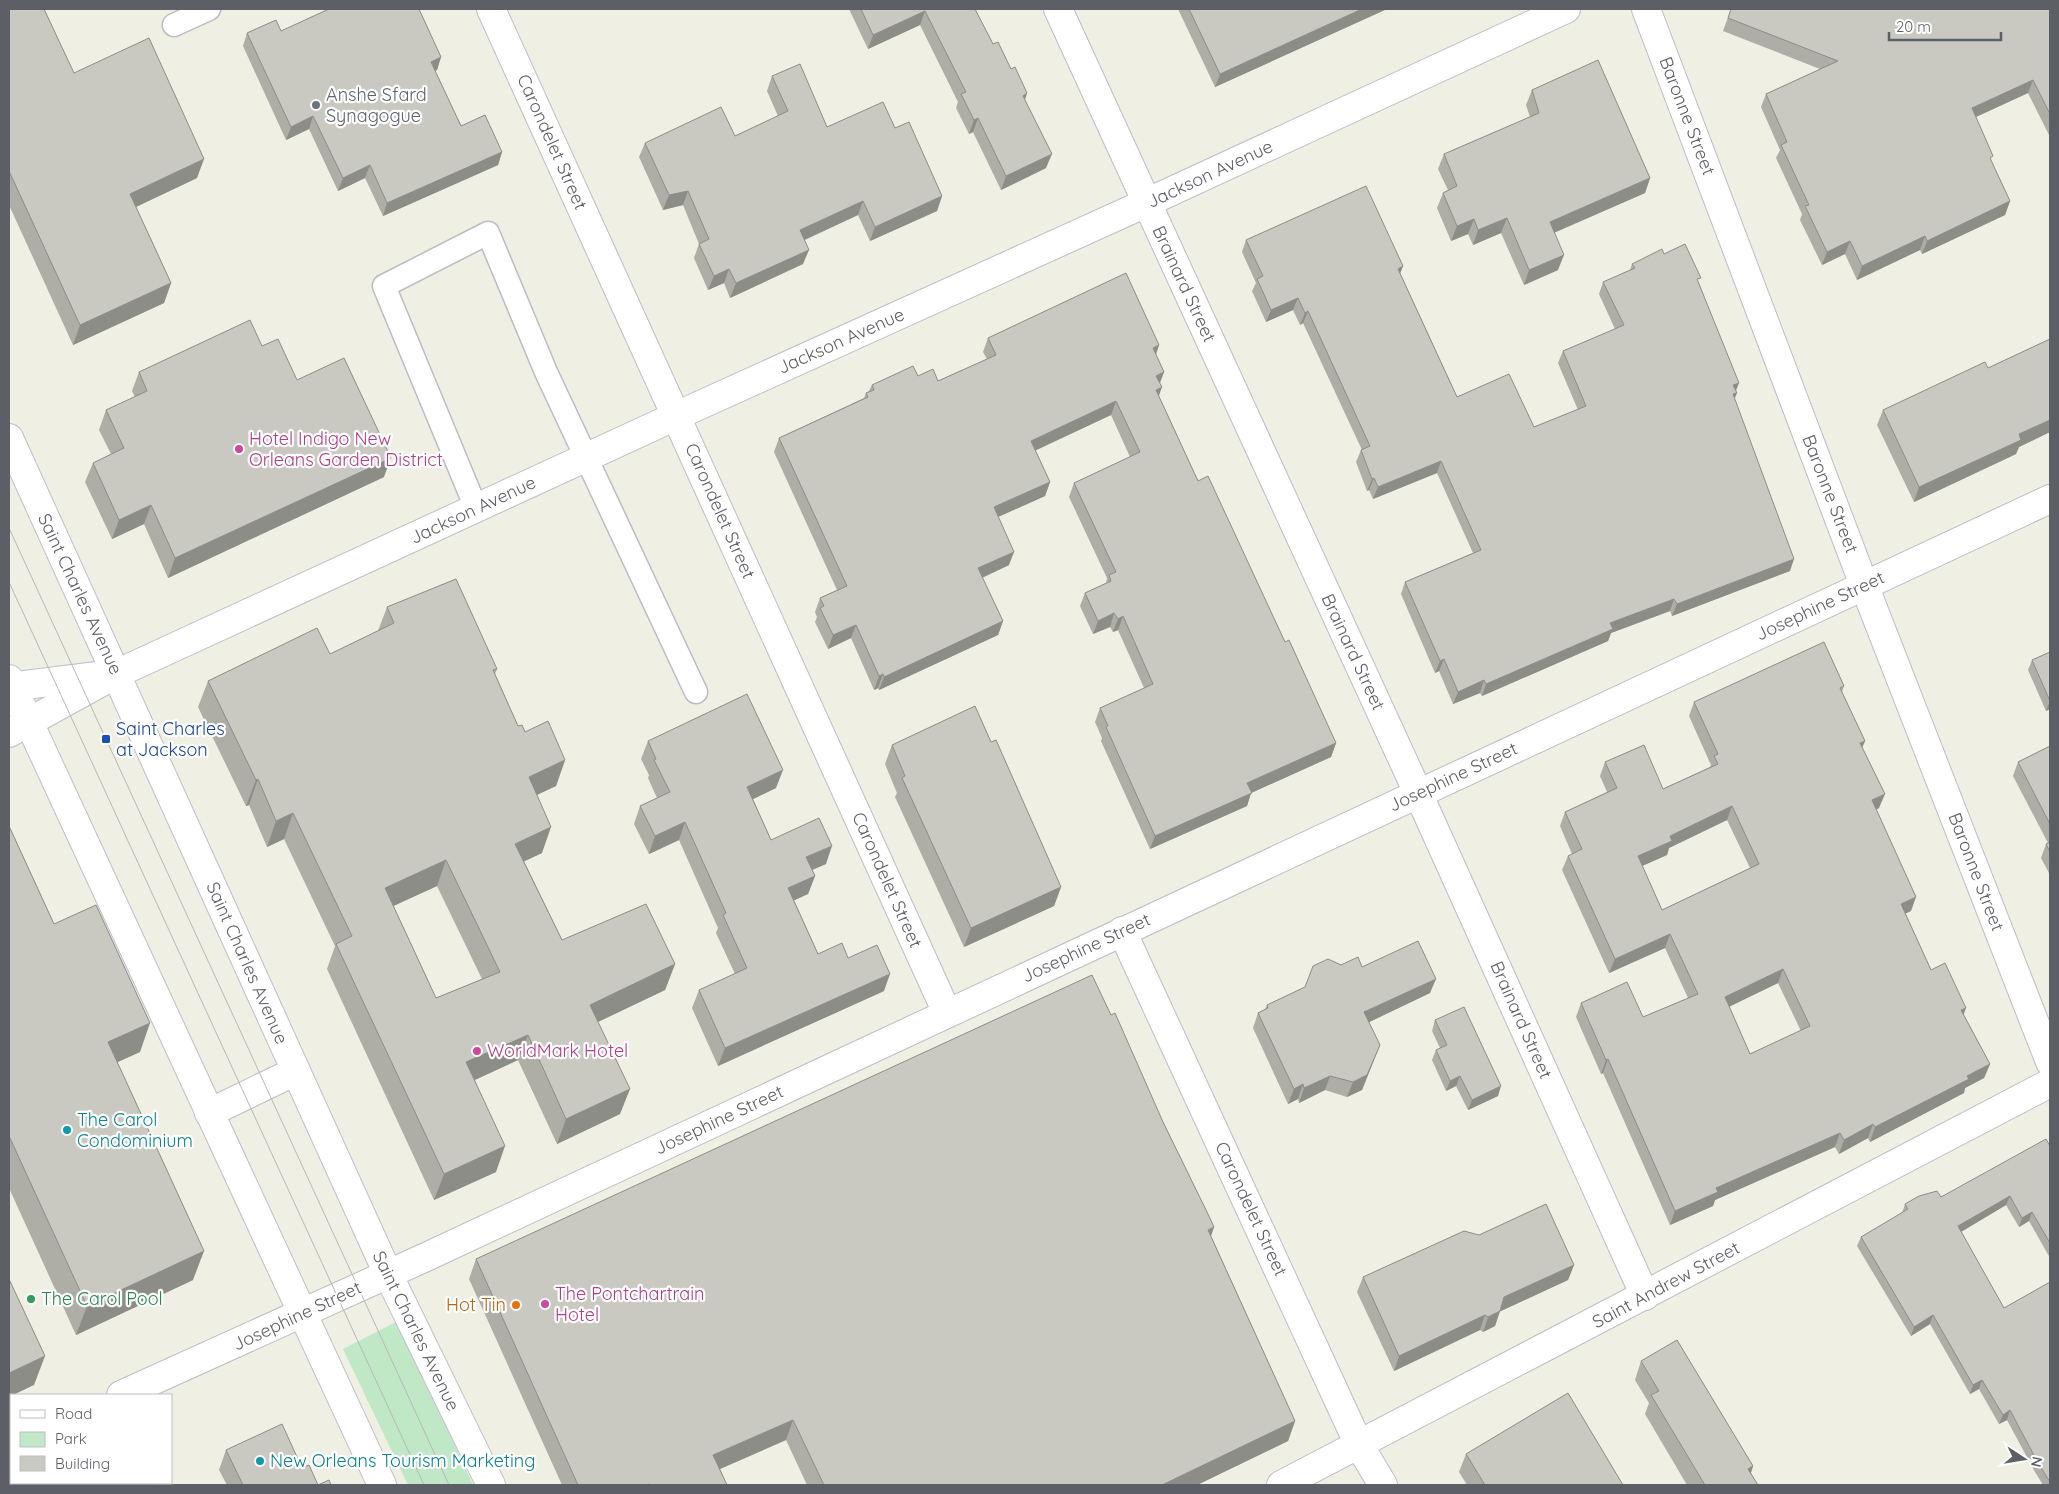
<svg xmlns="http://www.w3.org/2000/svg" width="2059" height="1494" viewBox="0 0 2059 1494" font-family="Quicksand,sans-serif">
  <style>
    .green { fill: #c0e7c6 }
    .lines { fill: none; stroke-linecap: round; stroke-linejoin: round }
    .lane-casing { stroke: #bcbdc3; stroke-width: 25 }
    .street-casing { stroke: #bcbdc3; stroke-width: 30 }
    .secondary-casing { stroke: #bdbfc6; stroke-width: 30 }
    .lane { stroke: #fff; stroke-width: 22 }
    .street { stroke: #fff; stroke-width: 28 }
    .secondary { stroke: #fff; stroke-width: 28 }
    .tram { stroke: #b7b8b8; stroke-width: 1 }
    .wall { fill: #aeada6; fill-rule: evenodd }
    .shaded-wall { fill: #8d8d87 }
    .building { fill: #cac9c1; stroke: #8d8d87; fill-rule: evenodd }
    .worship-dot { fill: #6b7280; stroke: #fff; stroke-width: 2 }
    .hotel-dot { fill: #d1479c; stroke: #fff; stroke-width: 2 }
    .transit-dot { fill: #1a4fb4; stroke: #fff; stroke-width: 2 }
    .culture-dot { fill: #0f9aa8; stroke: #fff; stroke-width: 2 }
    .leisure-dot { fill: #2e9e5b; stroke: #fff; stroke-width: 2 }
    .food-dot { fill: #e8710a; stroke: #fff; stroke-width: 2 }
    .labels { text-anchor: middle; stroke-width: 4.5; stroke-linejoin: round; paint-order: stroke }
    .worship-label { font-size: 18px; fill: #5b616d; stroke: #fff; text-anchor: start }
    .street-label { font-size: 18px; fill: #5c5f65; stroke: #fff }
    .hotel-label { font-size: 18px; fill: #b23c85; stroke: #fff; text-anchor: start }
    .transit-label { font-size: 18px; fill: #164399; stroke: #fff; text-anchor: start }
    .culture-label { font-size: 18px; fill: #0d838f; stroke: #fff; text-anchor: start }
    .leisure-label { font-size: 18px; fill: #27864d; stroke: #fff; text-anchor: start }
    .food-label { font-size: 18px; fill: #c56008; stroke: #fff; text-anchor: end }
  </style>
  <rect width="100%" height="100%" fill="#efefe4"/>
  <path class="green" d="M398,1321L473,1485H408L343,1349Z"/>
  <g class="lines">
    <defs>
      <g id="lane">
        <path d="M174,25L209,9"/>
        <path d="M476,508L384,286L488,233L546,372L696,692"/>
      </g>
      <g id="street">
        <path d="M491,9L947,1013"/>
        <path d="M1058,9L1418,793L1645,1296"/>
        <path d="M1646,9L1864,585L2050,1062"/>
        <path d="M1122,931L1359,1445L1383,1485"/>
        <path d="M121,1395L426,1257L2050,499"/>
        <path d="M9,1445L11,1444"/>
        <path d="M1281,1485L2050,1083"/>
      </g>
      <g id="secondary">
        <path d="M9,438L388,1274L491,1485"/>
        <path d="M9,679L382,1485"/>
        <path d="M9,687L105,675"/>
        <path d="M9,733L116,674L676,416L1146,203L1566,9"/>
        <path d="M209,1113L296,1071"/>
      </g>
    </defs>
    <use href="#lane" class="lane-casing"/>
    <use href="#street" class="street-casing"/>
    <use href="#secondary" class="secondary-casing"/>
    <use href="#lane" class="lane"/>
    <use href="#street" class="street"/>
    <use href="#secondary" class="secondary"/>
    <g class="tram">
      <path d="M9,528L449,1485"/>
      <path d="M9,582L424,1485"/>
    </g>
  </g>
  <g class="wall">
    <path d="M9,9L74,73L197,178L136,207L171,283L164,303L73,345L9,205Z"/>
    <path d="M849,9H975L993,44L1011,69L1027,93L1025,100L1046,168L1001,190L973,132L969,134L956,108L958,102L920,25L868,49Z"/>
    <path d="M1178,9H1387L1215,87Z"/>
    <path d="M1731,9H2050V137L2028,93L1976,117L1991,162L2010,201L2005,215L1922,254L1920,250L1857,280L1845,254L1822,265L1800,220L1802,214L1776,158L1780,150L1761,107L1766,94L1820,69L1723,31Z"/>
    <path d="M281,31L441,57L437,70L435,71L461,126L502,152L498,165L383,216L365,178L338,191L309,129L286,140L243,46L247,33Z"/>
    <path d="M772,76L827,127L895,128L942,196L937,211L870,241L858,215L805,240L803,264L730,298L724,283L708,290L694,258L699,244L683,205L663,210L639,157L645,143L735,136L778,116L767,91Z"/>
    <path d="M1532,90L1650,178L1645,193L1554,233L1558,270L1524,285L1501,233L1473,245L1468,234L1451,241L1437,208L1443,193L1448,190L1438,169L1444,154L1530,117L1526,105Z"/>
    <path d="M1246,240L1403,266L1400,273L1457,397L1534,427L1578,410L1558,363L1563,351L1615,329L1599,294L1603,282L1630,270L1632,264L1664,254L1699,283L1736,391L1734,399L1790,571L1672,616L1670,611L1611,633L1608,641L1482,696L1480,693L1453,704L1439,671L1435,673L1401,594L1405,582L1473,553L1437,473L1373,499L1369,490L1367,491L1356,462L1361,450H1362L1303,323L1300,325L1293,310L1266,322L1252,291L1256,283L1242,252Z"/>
    <path d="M988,338L1159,345L1156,355L1164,372L1160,383L1159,396L1198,481L1285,642L1336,743L1331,757L1251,793L1247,806L1150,849L1101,741L1102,738L1095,722L1100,708L1144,688L1118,630L1113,632L1110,627L1093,634L1080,606L1085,593L1106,583L1107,578L1069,497L1074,483L1130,457L1111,415L1035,450L1050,482L1045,496L998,517L1009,565L982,578L1003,621L998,635L879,690L878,688L874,690L851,638L828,649L815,622L817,617L815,612L820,598L837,590L774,452L779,438L864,398L866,393L869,391L872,385L918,376L938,381L987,359L983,352Z"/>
    <path d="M2050,339V432L2019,447L2016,454L1914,502L1877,425L1883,410L1988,368Z"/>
    <path d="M262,346L297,380L384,477L168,578L144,524L112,539L85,482L93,463L111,454L99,430L106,410L135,397L132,391L139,372Z"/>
    <path d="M387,607L497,669L495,674L518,726L525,732L565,760L556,786L537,795L542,853L524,861L562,940L675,964L665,990L598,1022L620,1114L557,1144L518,1060L475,1080L496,1172L434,1200L327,969L335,946L284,839L267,847L249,805L246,806L198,707L208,681L330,654L378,631ZM437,886L482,979L436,998L393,906Z"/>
    <path d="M2050,652V709L2046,711L2028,670L2032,660Z"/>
    <path d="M1844,686L1842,692L1865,741L1862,747L1879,808L1876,810L1911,911L1905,913L1931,970L1964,1015L1990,1064L1984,1078L1965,1088L1964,1093L1870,1142L1868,1138L1839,1154L1835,1147L1715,1200L1713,1206L1670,1225L1603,1073L1601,1074L1576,1017L1581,1003L1643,1017L1688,998L1665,948L1609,973L1562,870L1568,856L1572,854L1560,826L1565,812L1607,792L1600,776L1605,762L1663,789L1710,767L1711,765L1689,716L1694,702ZM1727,820L1750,868L1662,910L1642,866L1667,855L1669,848ZM1778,983L1801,1031L1750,1054L1729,1007Z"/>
    <path d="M648,741L776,788L753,799L771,840L826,864L812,870L815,876L808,894L794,900L818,954L848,958L884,991L718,1066L692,1008L699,990L735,974L716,933L718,928L679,840L649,854L634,824L640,806L657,798L648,778L649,775L641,759Z"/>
    <path d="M991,742L1061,887L1054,906L964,947L895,797L897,793L885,764L892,745Z"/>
    <path d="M2050,746V875L2041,858L2046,844L2048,843L2013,776L2018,762Z"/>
    <path d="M9,826L54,924L140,1052L117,1062L193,1280L76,1335L9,1188Z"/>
    <path d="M1341,965L1362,967L1430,993L1369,1022L1374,1060L1362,1090L1347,1097L1325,1090L1299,1103L1298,1099L1288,1104L1253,1028L1258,1013L1265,1009L1267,1005L1305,987Z"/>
    <path d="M1111,1015L1163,1122L1214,1227L1211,1236L1295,1421L1288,1441L1197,1485H807L786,1440L720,1469L727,1485H562L469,1279L476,1259Z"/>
    <path d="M1435,1020L1498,1096L1468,1110L1456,1086L1446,1091L1432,1060L1436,1050L1440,1048L1432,1031Z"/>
    <path d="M2050,1146V1258L2029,1221L2019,1227L2006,1205L1961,1232L2004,1308L2050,1282V1485H2043L2035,1472L2007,1420L1999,1424L1979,1389L1970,1394L1930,1324L1911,1336L1857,1246L1861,1237L1902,1213L1905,1204L1941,1197Z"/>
    <path d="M1574,1265L1568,1280L1500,1311L1495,1326L1483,1332L1480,1330L1394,1371L1357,1292L1363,1277Z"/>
    <path d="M1641,1361L1753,1466L1751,1473L1758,1485H1687L1645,1414L1649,1403L1635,1380Z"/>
    <path d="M226,1450L302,1468L318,1485H331H227L219,1470Z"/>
    <path d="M1466,1454L1623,1485H1467L1459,1472Z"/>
  </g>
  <g class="shaded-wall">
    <path d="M1362,9H1387L1215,87L1220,74Z"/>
    <path d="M925,11L920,25L868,49L873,35Z"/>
    <path d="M441,57L437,70L426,75L431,62Z"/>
    <path d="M2033,80L2028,93L1967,121L1972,108Z"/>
    <path d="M1027,93L1022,107L1023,96Z"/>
    <path d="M313,116L309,129L286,140L291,127Z"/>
    <path d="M978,118L973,132L969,134L974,120Z"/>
    <path d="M502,152L498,165L383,216L387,203Z"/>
    <path d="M1052,154L1046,168L1001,190L1006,176Z"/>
    <path d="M204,159L197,178L123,213L130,194Z"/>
    <path d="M370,165L365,178L338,191L343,178Z"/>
    <path d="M1650,178L1645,193L1544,237L1550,222Z"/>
    <path d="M688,191L683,205L663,210L669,195Z"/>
    <path d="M942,196L937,211L870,241L875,227Z"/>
    <path d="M863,201L858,215L795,244L800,230Z"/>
    <path d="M2010,201L2005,215L1922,254L1927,241Z"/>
    <path d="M1507,218L1501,233L1473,245L1478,230Z"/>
    <path d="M1474,219L1468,234L1451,241L1457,226Z"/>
    <path d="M1925,236L1920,250L1857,280L1862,266Z"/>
    <path d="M1850,241L1845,254L1822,265L1827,252Z"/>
    <path d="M809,250L803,264L730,298L736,283Z"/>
    <path d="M1564,255L1558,270L1524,285L1529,270Z"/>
    <path d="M1403,266L1398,279V269Z"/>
    <path d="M729,269L724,283L708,290L714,276Z"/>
    <path d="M171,283L164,303L73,345L80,325Z"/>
    <path d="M1298,298L1293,310L1266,322L1271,310Z"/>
    <path d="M1308,311L1303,323L1300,325L1305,313Z"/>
    <path d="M1159,345L1154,359L1153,348Z"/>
    <path d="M1164,372L1159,385L1156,376Z"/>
    <path d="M1739,383L1735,393H1737L1732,405L1733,385Z"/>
    <path d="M1162,387L1157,401L1156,390Z"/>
    <path d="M1116,401L1111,415L1026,455L1031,441Z"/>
    <path d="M2050,420V432L2019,447L2016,454L1914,502L1919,487L2019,434Z"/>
    <path d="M391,458L384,477L168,578L175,558Z"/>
    <path d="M1441,461L1437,473L1373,499L1378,487Z"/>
    <path d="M1374,478L1369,490L1367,491L1372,479Z"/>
    <path d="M1050,482L1045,496L989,521L994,507Z"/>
    <path d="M151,505L144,524L112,539L119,520Z"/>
    <path d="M1014,552L1009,565L973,582L978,568Z"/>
    <path d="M1794,559L1790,571L1672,616L1677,604Z"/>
    <path d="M1674,599L1670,611L1611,633L1608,641L1482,696L1486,684L1610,623Z"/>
    <path d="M1114,613L1110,627L1093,634L1098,621Z"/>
    <path d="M1123,616L1118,630L1113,632L1118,619Z"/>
    <path d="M1003,621L998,635L879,690L884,677Z"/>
    <path d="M856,625L851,638L828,649L833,635Z"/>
    <path d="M1444,659L1439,671L1435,673L1440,661Z"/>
    <path d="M883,674L878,688L874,690L879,676Z"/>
    <path d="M1484,680L1480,693L1453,704L1458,692Z"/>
    <path d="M2050,701V709L2046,711Z"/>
    <path d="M1865,741L1859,755L1860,743Z"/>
    <path d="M1336,743L1331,757L1251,793L1247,806L1150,849L1155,836L1247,783Z"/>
    <path d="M565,760L556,786L519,803L529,777Z"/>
    <path d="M783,770L776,788L741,805L747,787Z"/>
    <path d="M258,779L249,805L246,806L256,780Z"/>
    <path d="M1885,794L1879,808L1867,814L1872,800Z"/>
    <path d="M1732,806L1727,820L1669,848L1667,855L1633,870L1638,856L1670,836Z"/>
    <path d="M293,813L284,839L267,847L276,821Z"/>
    <path d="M685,822L679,840L649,854L655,836Z"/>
    <path d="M551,827L542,853L506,870L515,844Z"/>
    <path d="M832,846L826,864L800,875L806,857Z"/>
    <path d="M446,860L437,886L376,914L385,888Z"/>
    <path d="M815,876L808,894L782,906L788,888Z"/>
    <path d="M1061,887L1054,906L964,947L971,928Z"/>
    <path d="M1916,897L1911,911L1896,918L1901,904Z"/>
    <path d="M1670,934L1665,948L1609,973L1615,959Z"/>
    <path d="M675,964L665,990L581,1030L590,1005Z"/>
    <path d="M1783,969L1778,983L1720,1011L1725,997Z"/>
    <path d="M890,974L884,991L718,1066L725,1048Z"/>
    <path d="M1436,979L1430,993L1359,1027L1364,1012Z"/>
    <path d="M1966,1008L1961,1022V1010Z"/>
    <path d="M150,1023L140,1052L98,1071L108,1042Z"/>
    <path d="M528,1035L518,1060L457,1088L466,1062Z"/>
    <path d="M1380,1045L1362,1090L1347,1097L1353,1082Z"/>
    <path d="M1608,1059L1603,1073L1601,1074L1606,1060Z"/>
    <path d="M1990,1064L1984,1078L1965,1088L1964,1093L1870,1142L1875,1127L1967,1076Z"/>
    <path d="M1330,1076L1325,1090L1299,1103L1304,1088Z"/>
    <path d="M1460,1076L1456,1086L1446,1091L1450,1081Z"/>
    <path d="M1303,1084L1298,1099L1288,1104L1294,1089Z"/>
    <path d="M1501,1086L1498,1096L1468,1110L1472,1100Z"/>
    <path d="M630,1089L620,1114L557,1144L566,1119Z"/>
    <path d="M1873,1124L1868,1138L1839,1154L1844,1140Z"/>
    <path d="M1840,1133L1835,1147L1715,1200L1713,1206L1670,1225L1675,1211L1716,1188Z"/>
    <path d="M505,1146L496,1172L434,1200L444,1174Z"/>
    <path d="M2010,1196L2006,1205L1954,1236L1958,1226Z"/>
    <path d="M2032,1212L2029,1221L2019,1227L2022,1218Z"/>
    <path d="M1214,1227L1207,1247L1208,1230Z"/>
    <path d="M204,1251L193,1280L76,1335L87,1306Z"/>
    <path d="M1574,1265L1568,1280L1499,1312L1504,1297Z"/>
    <path d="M1500,1311L1495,1326L1483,1332L1488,1317Z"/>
    <path d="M1485,1315L1480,1330L1394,1371L1399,1356Z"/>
    <path d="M1933,1315L1930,1324L1911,1336L1914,1327Z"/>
    <path d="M45,1356L34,1385L13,1395H11V1396L9,1397V1373Z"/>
    <path d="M1982,1380L1979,1389L1970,1394L1973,1385Z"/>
    <path d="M2010,1410L2007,1420L1999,1424L2003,1415Z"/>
    <path d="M793,1420L786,1440L706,1475L713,1455Z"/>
    <path d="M1295,1421L1288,1441L1197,1485H1162Z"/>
    <path d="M1753,1466L1747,1485L1748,1469Z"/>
  </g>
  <g class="building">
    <path d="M9,9H44L74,73L149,38L204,159L130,194L171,283L80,325L9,171Z"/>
    <path d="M329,9H419L441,57L431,62L461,126L485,115L502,152L387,203L370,165L343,178L313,116L291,127L247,33L276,20L281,31Z"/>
    <path d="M861,9H975L993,44L998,42L1011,69L1015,67L1027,93L1023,96L1052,154L1006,176L978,118L974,120L961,94L966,92L925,11L873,35Z"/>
    <path d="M1189,9H1362L1220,74Z"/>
    <path d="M1731,9H2050V114L2033,80L1972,108L1993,156L1990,158L2010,201L1927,241L1925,236L1862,266L1850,241L1827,252L1805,206L1809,205L1781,145L1787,142L1766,94L1838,61L1728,18Z"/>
    <path d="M1598,60L1650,178L1550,222L1564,255L1529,270L1507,218L1478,230L1474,219L1457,226L1443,193L1457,186L1444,154L1539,113L1532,90Z"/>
    <path d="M800,64L827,127L883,102L895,128L909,122L942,196L875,227L863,201L800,230L809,250L736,283L729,269L714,276L699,244L709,239L688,191L669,195L645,143L721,107L735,136L788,111L772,76Z"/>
    <path d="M1366,186L1403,266L1398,269L1457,397L1509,374L1534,427L1586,406L1563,351L1624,325L1603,282L1635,268L1632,264L1662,249L1664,254L1685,244L1701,278L1697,279L1739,383L1733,385L1737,393L1733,394L1794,559L1677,604L1674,599L1610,623L1613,629L1486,684L1484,680L1458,692L1444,659L1440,661L1405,582L1481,550L1441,461L1378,487L1374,478L1372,479L1361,450L1370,446L1308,311L1305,313L1298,298L1271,310L1257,279L1263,276L1246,240Z"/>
    <path d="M1126,273L1159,345L1153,348L1164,372L1156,376L1162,387L1156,390L1198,481L1208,476L1285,642L1289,640L1336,743L1247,783L1252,793L1155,836L1106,727L1108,726L1100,708L1153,684L1123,616L1118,619L1114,613L1098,621L1085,593L1111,581L1109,575L1116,572L1074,483L1140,452L1116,401L1031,441L1050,482L994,507L1014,552L978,568L1003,621L884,677L883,674L879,676L856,625L833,635L820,608L824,606L820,598L847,586L779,438L868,397L866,393L874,390L872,385L913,366L918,376L933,369L938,381L996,355L988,338Z"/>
    <path d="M250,320L262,346L278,339L297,380L344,358L391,458L175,558L151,505L119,520L93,463L124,448L106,410L147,391L139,372Z"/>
    <path d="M2050,339V420L2019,434L2021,440L1919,487L1883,410L1985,362L1988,368Z"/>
    <path d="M456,579L497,669L493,670L518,726L522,725L525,732L548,721L565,760L529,777L551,827L515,844L562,940L646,904L675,964L590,1005L630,1089L566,1119L528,1035L466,1062L505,1146L444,1174L336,944L352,936L293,813L276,821L258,779L256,780L208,681L317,628L330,654L394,623L387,607ZM446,860L500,972L436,998L385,888Z"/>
    <path d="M1824,642L1844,686L1840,688L1865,741L1860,743L1885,794L1872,800L1916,897L1901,904L1931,970L1945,963L1966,1008L1961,1010L1990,1064L1967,1076L1969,1079L1875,1127L1873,1124L1844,1140L1840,1133L1716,1188L1718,1192L1675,1211L1608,1059L1606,1060L1581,1003L1627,982L1643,1017L1698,994L1670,934L1615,959L1568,856L1582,849L1565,812L1617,788L1605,762L1644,745L1663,789L1718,764L1714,756L1718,754L1694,702ZM1732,806L1759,864L1662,910L1638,856L1672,841L1670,836ZM1783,969L1810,1026L1750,1054L1725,997Z"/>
    <path d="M2050,652V701L2032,660Z"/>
    <path d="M747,694L783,770L747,787L771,840L819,818L832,846L806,857L815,876L788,888L818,954L842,943L848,958L877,945L890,974L725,1048L699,990L747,968L723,915L726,913L685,822L655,836L640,806L670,792L654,760L656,759L648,741Z"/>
    <path d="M975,706L991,742L996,740L1061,887L971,928L902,778L905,776L892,745Z"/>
    <path d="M2050,746V824L2018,762Z"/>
    <path d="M9,826L54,924L96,905L150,1023L108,1042L204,1251L87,1306L9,1136Z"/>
    <path d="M2050,842V852L2046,844Z"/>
    <path d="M1418,941L1436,979L1364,1012L1380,1045L1367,1075L1353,1082L1330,1076L1304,1088L1303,1084L1294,1089L1258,1013L1268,1008L1267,1005L1305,987L1313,966L1328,959L1341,965L1358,957L1362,967Z"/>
    <path d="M1092,975L1111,1015L1115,1013L1163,1122L1207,1212L1214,1227L1208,1230L1295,1421L1162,1485H824L793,1420L713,1455L727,1485H650L649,1484L645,1485H578L476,1259Z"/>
    <path d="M1464,1007L1501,1086L1472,1100L1460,1076L1450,1081L1436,1050L1447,1045L1435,1020Z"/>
    <path d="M2046,1139L2050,1146V1243L2032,1212L2022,1218L2010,1196L1958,1226L2004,1308L2050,1282V1482L2038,1463L2010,1410L2003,1415L1982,1380L1973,1385L1933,1315L1914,1327L1861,1237L1908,1209L1905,1204L1919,1196L1937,1191L1941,1197Z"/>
    <path d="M1546,1204L1574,1265L1504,1297L1500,1311L1488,1317L1485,1315L1399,1356L1363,1277L1464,1231L1479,1235Z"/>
    <path d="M9,1279L45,1356L9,1373Z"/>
    <path d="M1677,1340L1753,1466L1748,1469L1758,1485H1705L1651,1395L1659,1391L1641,1361Z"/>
    <path d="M1568,1393L1623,1485H1485L1466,1454Z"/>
    <path d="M282,1424L302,1468L309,1465L318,1485L329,1480L331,1485H243L226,1450Z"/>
    <path d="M18,1483H66L67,1485H13Z"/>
  </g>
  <circle class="worship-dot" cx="316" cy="105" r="5"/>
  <g class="hotel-dot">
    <circle cx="239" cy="449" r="5"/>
    <circle cx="477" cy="1051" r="5"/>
    <circle cx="545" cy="1304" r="5"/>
  </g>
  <rect class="transit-dot" x="101" y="734" width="10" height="10" rx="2.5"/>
  <g class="culture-dot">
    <circle cx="67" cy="1130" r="5"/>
    <circle cx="260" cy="1461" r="5"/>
  </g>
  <circle class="leisure-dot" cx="31" cy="1299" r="5"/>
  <circle class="food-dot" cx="516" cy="1305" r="5"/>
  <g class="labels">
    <g class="worship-label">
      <text x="326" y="101">Anshe Sfard<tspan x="326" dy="21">Synagogue</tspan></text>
    </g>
    <g class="street-label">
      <text transform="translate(1687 116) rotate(69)" y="6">Baronne Street</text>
      <text transform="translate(552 142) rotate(66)" y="6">Carondelet Street</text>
      <text transform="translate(1210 174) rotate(-25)" y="6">Jackson Avenue</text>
      <text transform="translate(1184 284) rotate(65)" y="6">Brainard Street</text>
      <text transform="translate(841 341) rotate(-24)" y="6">Jackson Avenue</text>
      <text transform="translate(1830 494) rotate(69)" y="6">Baronne Street</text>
      <text transform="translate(473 510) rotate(-25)" y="6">Jackson Avenue</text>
      <text transform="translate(720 511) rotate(66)" y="6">Carondelet Street</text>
      <text transform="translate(80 594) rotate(65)" y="6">Saint Charles Avenue</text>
      <text transform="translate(1820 606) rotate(-25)" y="6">Josephine Street</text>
      <text transform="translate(1353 652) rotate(65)" y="6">Brainard Street</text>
      <text transform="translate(1453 777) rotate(-25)" y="6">Josephine Street</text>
      <text transform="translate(1976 872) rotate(69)" y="6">Baronne Street</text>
      <text transform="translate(887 880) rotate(66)" y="6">Carondelet Street</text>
      <text transform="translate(1086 948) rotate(-25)" y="6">Josephine Street</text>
      <text transform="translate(247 963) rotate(66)" y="6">Saint Charles Avenue</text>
      <text transform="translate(1521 1020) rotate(66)" y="6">Brainard Street</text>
      <text transform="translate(719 1120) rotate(-25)" y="6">Josephine Street</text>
      <text transform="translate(1251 1209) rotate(65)" y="6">Carondelet Street</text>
      <text transform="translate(1666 1285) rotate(-28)" y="6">Saint Andrew Street</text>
      <text transform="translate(297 1316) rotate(-25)" y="6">Josephine Street</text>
      <text transform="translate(416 1331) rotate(64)" y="6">Saint Charles Avenue</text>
    </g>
    <g class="hotel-label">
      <text x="249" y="445">Hotel Indigo New<tspan x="249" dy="21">Orleans Garden District</tspan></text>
      <text x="487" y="1057">WorldMark Hotel</text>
      <text x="555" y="1300">The Pontchartrain<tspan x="555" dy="21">Hotel</tspan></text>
    </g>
    <g class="transit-label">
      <text x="116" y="735">Saint Charles<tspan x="116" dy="21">at Jackson</tspan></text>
    </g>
    <g class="culture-label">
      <text x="77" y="1126">The Carol<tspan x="77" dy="21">Condominium</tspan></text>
      <text x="270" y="1467">New Orleans Tourism Marketing</text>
    </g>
    <g class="leisure-label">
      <text x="41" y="1305">The Carol Pool</text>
    </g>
    <g class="food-label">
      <text x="506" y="1311">Hot Tin</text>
    </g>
  </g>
  <rect width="2059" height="1494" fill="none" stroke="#5c5f65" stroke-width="20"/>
  <rect x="10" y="1394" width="162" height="90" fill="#ffffff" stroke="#bebfc1"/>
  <rect x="20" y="1410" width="25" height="8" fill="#ffffff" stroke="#bebfc1"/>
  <text x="55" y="1419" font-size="15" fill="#5c5f65">Road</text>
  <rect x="20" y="1432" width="25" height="15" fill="#c0e7c6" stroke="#bebfc1"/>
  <text x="55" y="1444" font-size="15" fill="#5c5f65">Park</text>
  <rect x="20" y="1456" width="25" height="15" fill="#cac9c1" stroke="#bebfc1"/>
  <text x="55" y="1469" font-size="15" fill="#5c5f65">Building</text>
  <g transform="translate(2024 1459) rotate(102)" stroke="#ffffff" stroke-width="4" paint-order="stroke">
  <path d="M0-4L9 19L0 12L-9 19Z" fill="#5c5f65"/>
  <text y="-8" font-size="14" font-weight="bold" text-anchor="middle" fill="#5c5f65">N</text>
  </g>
  <path d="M1889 32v8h112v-8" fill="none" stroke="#5c5f65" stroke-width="2.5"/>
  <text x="1896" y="32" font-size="15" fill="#5c5f65" stroke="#ffffff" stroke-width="4" paint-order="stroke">20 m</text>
</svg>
